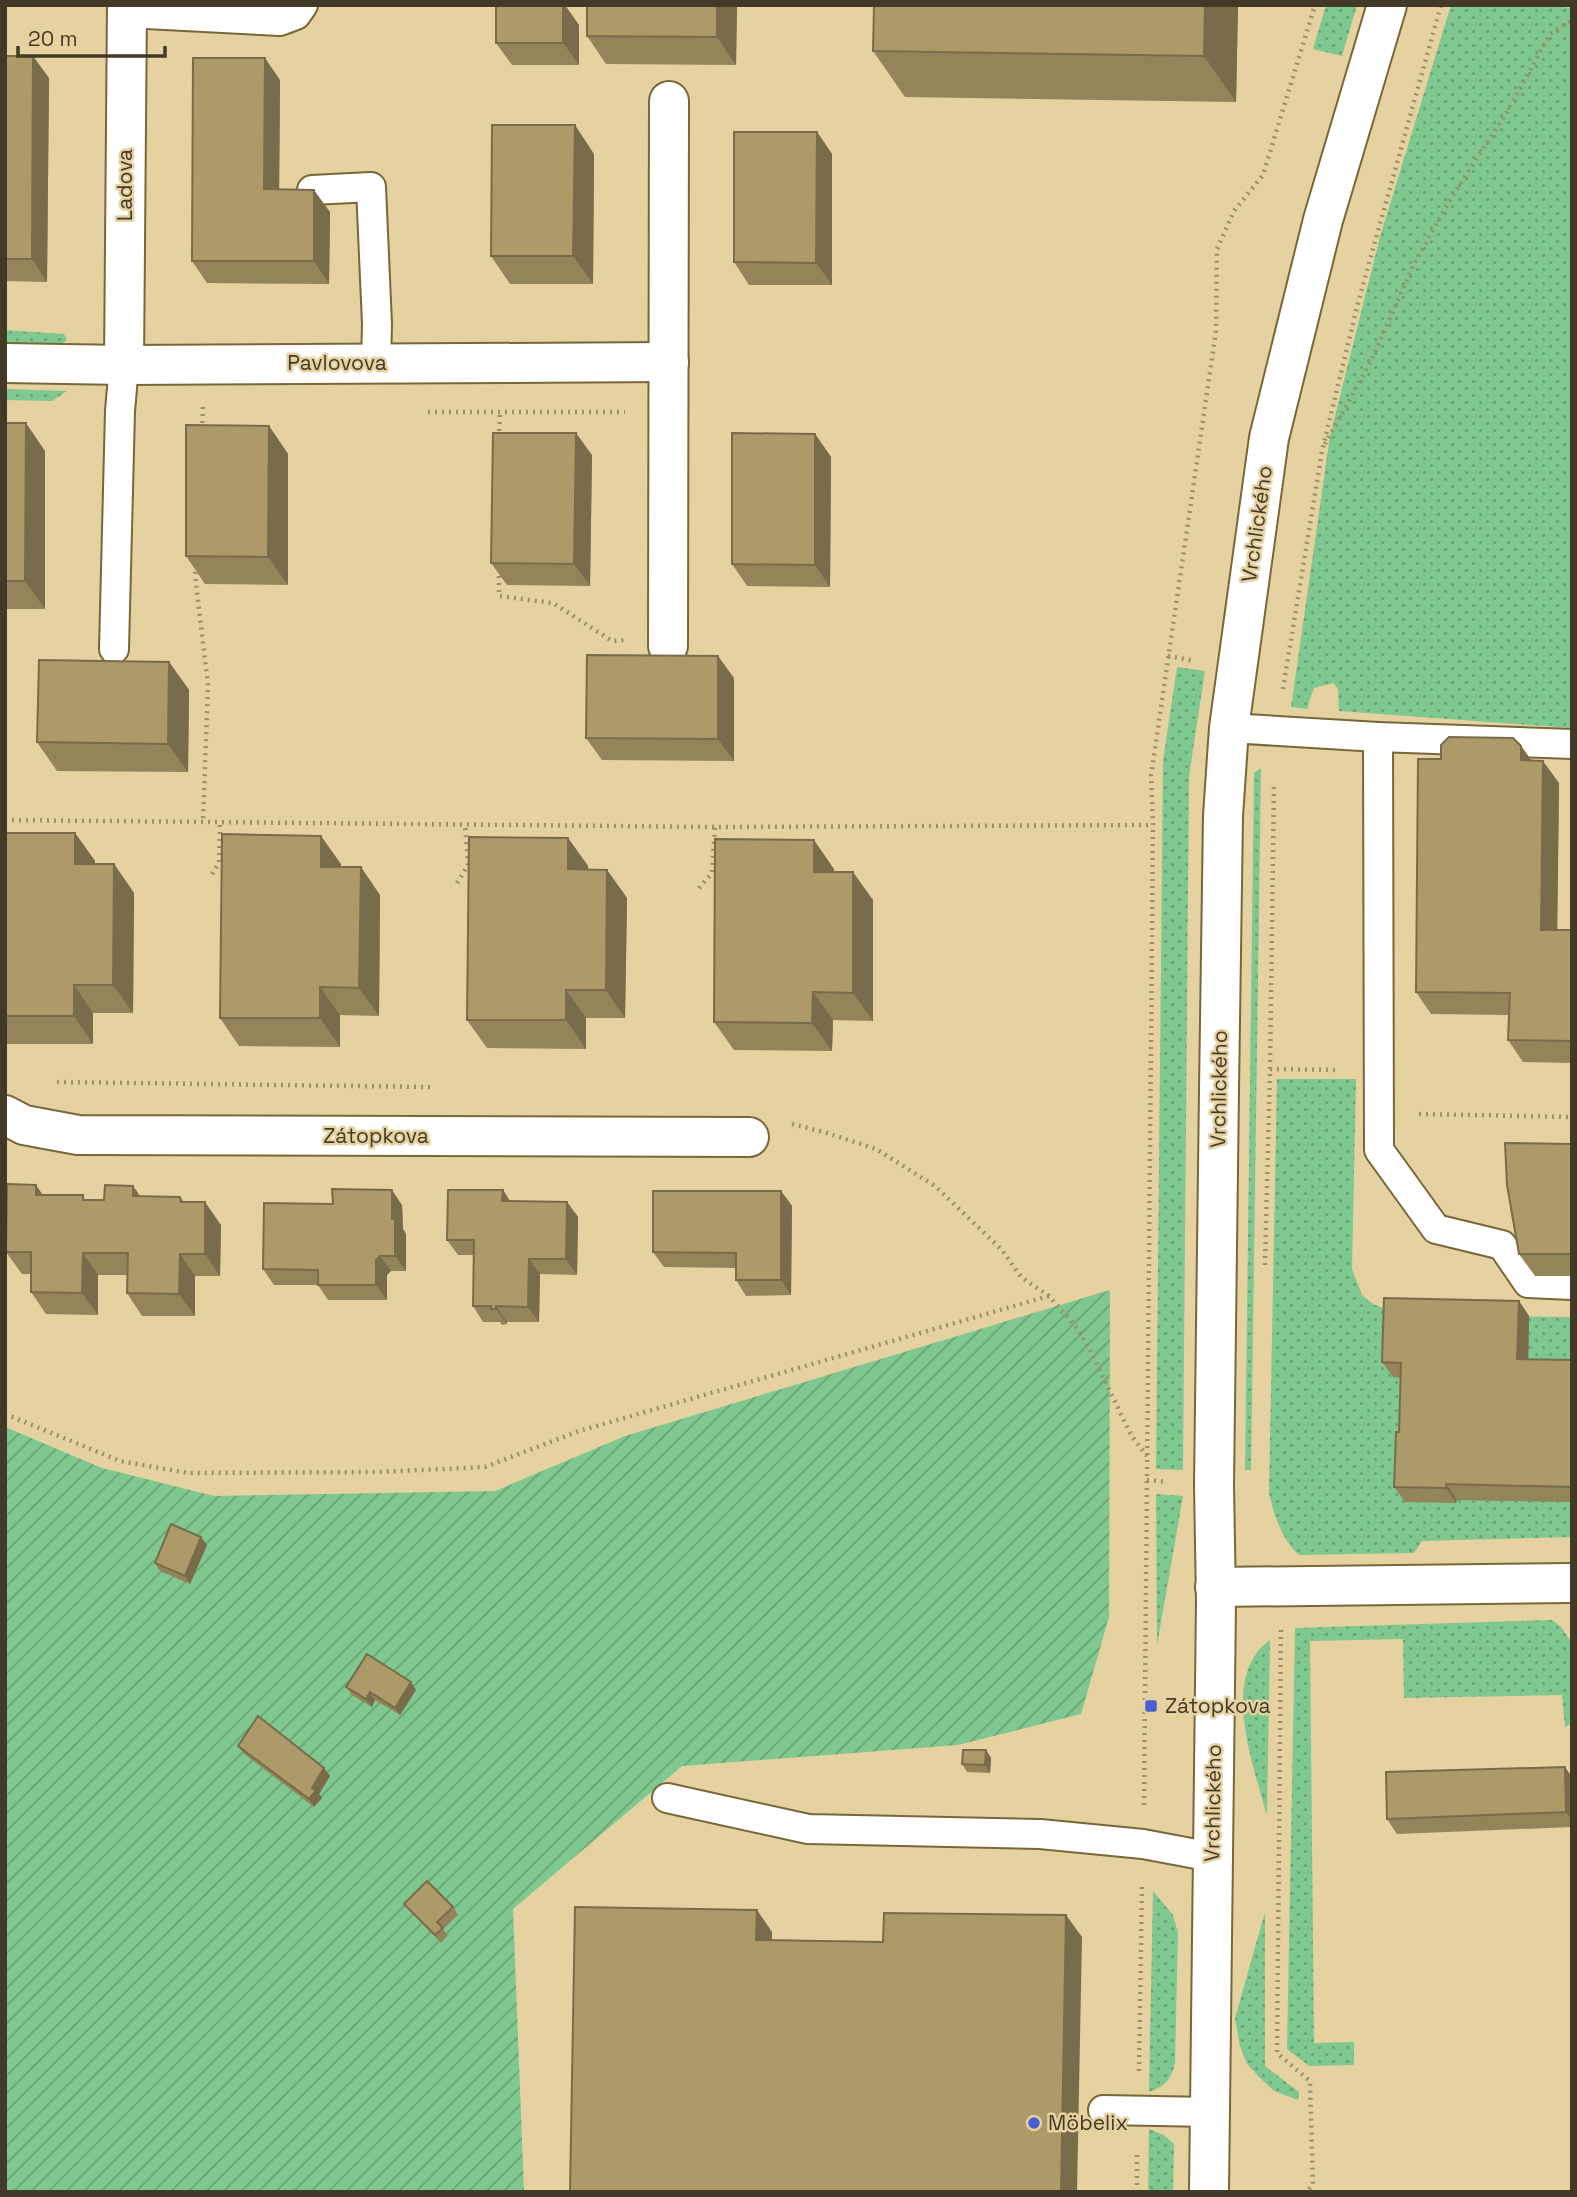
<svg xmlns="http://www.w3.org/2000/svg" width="1577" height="2197" viewBox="0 0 1577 2197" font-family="'Space Grotesk',sans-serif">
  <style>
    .grass { fill: url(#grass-dots) }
    .garden { fill: url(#garden-furrows) }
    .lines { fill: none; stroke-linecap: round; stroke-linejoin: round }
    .service-casing { stroke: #786737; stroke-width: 32 }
    .minor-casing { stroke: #786737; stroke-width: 42 }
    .tertiary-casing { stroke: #786737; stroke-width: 42 }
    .path { stroke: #9d8f6a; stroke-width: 4.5; stroke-dasharray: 2 5; stroke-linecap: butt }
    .service { stroke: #fff; stroke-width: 28 }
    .minor { stroke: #fff; stroke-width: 38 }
    .tertiary { stroke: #fff; stroke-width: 38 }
    .wall { fill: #94845a }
    .shaded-wall { fill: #786c4a }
    .building { fill: #ac9a69; stroke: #786c4a; stroke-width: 2 }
    .poi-dot { fill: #485fd3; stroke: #e5d2a0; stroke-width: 2.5 }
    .labels { text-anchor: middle; stroke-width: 5; stroke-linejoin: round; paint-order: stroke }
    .street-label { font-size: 21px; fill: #423a26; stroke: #e5d2a0 }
    .poi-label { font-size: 21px; fill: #423a26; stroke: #e5d2a0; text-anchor: start }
  </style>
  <defs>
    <pattern id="grass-dots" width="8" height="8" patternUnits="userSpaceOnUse" patternTransform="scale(1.75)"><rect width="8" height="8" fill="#7fc890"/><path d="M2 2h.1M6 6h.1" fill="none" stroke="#6aa375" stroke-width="1.8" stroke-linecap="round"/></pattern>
    <pattern id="garden-furrows" width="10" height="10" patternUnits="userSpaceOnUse" patternTransform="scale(1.75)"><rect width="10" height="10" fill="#7fc890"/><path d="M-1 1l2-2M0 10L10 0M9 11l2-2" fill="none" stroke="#6aa375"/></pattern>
  </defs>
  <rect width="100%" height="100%" fill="#e5d2a0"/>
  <g class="grass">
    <path d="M1326,5H1357L1342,56L1313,49Z"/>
    <path d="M1451,5H1542L1572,8V728L1339,711L1338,689L1333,683L1314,688L1309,702L1308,709L1291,707L1330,436L1380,237Z"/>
    <path d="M5,330L64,334L67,340L60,345L5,342Z"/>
    <path d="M5,389L67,391L52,401L5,400Z"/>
    <path d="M1177,667L1205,671L1189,776L1183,1470L1156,1469L1163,761Z"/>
    <path d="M1261,768L1251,1470H1245L1254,773Z"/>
    <path d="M1277,1079H1356L1352,1269L1362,1295L1373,1304L1402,1315L1572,1317V1537L1422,1541L1414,1553L1299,1555C1282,1540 1274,1515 1269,1493Z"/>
    <path d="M1156,1494L1183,1496L1157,1645Z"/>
    <path d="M1552,1620L1561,1627L1572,1643V1723L1565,1727L1562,1695L1404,1698L1403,1639L1310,1641L1314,2043L1354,2042V2065L1309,2066L1287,2049L1295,1628Z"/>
    <path d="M1270,1640L1267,1816C1255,1770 1225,1693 1258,1651C1261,1647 1266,1643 1270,1640Z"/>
    <path d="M1153,1891L1173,1915L1178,1933L1175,2063C1171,2080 1165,2086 1149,2092Z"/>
    <path d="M1265,1912V2066L1299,2092L1298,2100L1274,2091L1259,2077L1247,2064L1240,2046L1235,2018Z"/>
    <path d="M1149,2129L1164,2135L1174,2144L1173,2192H1148Z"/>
  </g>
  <path class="garden" d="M1110,1290L1109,1617L1081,1714L958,1745L682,1766L513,1909L524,2192H5V1427L102,1468L214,1496L495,1491L625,1436Z"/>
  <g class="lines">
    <defs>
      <g id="service">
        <path d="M127,13L280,21L296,15L303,5"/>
        <path d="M312,190L371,187L377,324L376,363"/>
        <path d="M114,649L120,411L124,365"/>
        <path d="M1229,728L1378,737L1572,744"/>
        <path d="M1378,737L1379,1150L1436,1229L1502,1245L1528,1283L1572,1285"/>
        <path d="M667,1798L808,1829L1040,1834L1143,1844L1212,1857"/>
        <path d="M1103,2110L1210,2112"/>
      </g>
      <g id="minor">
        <path d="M5,363L124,365L669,362"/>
        <path d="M124,365L127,5"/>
        <path d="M668,646L669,101"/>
        <path d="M5,1115L24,1125L78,1135L749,1137"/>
        <path d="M1215,1587L1572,1583"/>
      </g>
      <path id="tertiary" d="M1209,2192L1216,1601L1214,1485L1219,1090L1223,816L1229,728L1269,438L1323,220L1387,5"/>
    </defs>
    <use href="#service" class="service-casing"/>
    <use href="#minor" class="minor-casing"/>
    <use href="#tertiary" class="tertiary-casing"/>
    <g class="path">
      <path d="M428,412H625"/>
      <path d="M202,430L203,407"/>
      <path d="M499,438L500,411"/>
      <path d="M1325,444L1371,361L1414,264L1450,200L1507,112L1550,34L1572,20"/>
      <path d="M196,565L195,575L208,685L203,822"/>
      <path d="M499,569V596L553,603L612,641L625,640"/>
      <path d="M1168,656L1195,661"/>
      <path d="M1283,689L1322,451L1358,303L1441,5"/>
      <path d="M5,820L715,827L1153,825"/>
      <path d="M212,874L219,863L220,822"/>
      <path d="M457,883L468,865L465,823"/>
      <path d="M699,888L712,873L715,827"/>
      <path d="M1270,1069L1339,1070"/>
      <path d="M57,1082L430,1087"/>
      <path d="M1419,1114L1572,1117"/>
      <path d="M792,1124L827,1133L876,1149L935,1186L1002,1250L1021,1277L1049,1296L1077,1328L1092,1354L1131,1435L1147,1456"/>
      <path d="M1265,1265L1270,1069L1274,784"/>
      <path d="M5,1414L120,1461L188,1473L378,1472L485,1467L579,1431L1049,1296"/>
      <path d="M1147,1480L1168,1482"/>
      <path d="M1281,1630L1277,2053L1310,2081L1313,2185L1306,2192"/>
      <path d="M1144,1805L1153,825L1151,776L1216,331L1217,249L1234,211L1263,175L1315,5"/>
      <path d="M1139,2071L1142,1884"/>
      <path d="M1137,2192V2150"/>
    </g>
    <use href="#service" class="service"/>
    <use href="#minor" class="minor"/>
    <use href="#tertiary" class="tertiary"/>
  </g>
  <g class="wall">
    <path d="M737,5L736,65L606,64L587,36Z"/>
    <path d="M1238,5L1236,102L905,97L873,51Z"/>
    <path d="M579,25V65H512L496,43Z"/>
    <path d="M5,56L49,78L47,282L5,281Z"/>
    <path d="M280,80L279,189L330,212L329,284L207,283L192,261Z"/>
    <path d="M817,132L832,154V285H749L734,262Z"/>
    <path d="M594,154L593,284H510L491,256Z"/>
    <path d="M5,423L45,451V609H5Z"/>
    <path d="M269,426L288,454V585L205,584L186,556Z"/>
    <path d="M815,434L831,457L830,587L747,586L732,564Z"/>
    <path d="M592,455L590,586L507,585L491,563Z"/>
    <path d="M169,662L189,690L188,772L57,771L37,742Z"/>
    <path d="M734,678V761L602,760L586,738Z"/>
    <path d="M1521,746L1532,761L1559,783L1557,930H1572V1063L1523,1062L1508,1040L1509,1015L1431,1014L1416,992L1441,759Z"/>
    <path d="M5,833H75L95,861V864H114L134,893L133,1013H93V1044H5Z"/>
    <path d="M568,838L588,866V869L607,870L627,898L625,1018H586V1049L487,1048L467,1020Z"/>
    <path d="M341,864V867L380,895L379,1016L340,1015V1047L239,1046L220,1018Z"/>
    <path d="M834,869V872L873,900V1021L833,1020L832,1051L734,1050L714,1022Z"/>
    <path d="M1572,1144V1276H1535L1519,1254Z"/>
    <path d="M133,1186L140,1196L180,1197L184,1202L221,1225L220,1276H195V1316H142L127,1293V1275H98V1315L46,1314L31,1292V1274H22L6,1252L43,1195L87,1200H104Z"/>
    <path d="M503,1190L510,1201L567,1202L578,1217L577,1275L540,1274L539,1322H507V1324L502,1325L500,1322H483L473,1306V1255H458L447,1240Z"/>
    <path d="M781,1191L792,1206L791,1295L746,1296L736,1280V1268L664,1267L653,1252Z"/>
    <path d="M402,1205L403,1229L406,1234V1271H391L387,1275V1300H328L318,1285H274L263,1269Z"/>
    <path d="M1519,1301L1529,1316L1528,1359L1572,1360V1502L1457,1500L1456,1503L1405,1502L1394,1487L1399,1432L1401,1378L1393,1377L1382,1362Z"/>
    <path d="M201,1537L207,1545L190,1584L160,1571L155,1563Z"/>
    <path d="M346,1687L416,1690L400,1715L375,1700L372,1707L352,1695Z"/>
    <path d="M238,1746L330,1776L319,1794L322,1798L314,1807L244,1754Z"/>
    <path d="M986,1750L991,1758L990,1773L967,1772L962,1764Z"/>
    <path d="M1572,1777V1827L1397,1834L1387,1819Z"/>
    <path d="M404,1904L453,1907L458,1915L443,1929L448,1935L441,1943L410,1911Z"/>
  </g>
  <g class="shaded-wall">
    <path d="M563,5H565L579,25V65L563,43Z"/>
    <path d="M717,5H737L736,65L717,37Z"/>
    <path d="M1205,5H1238L1236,102L1204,56Z"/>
    <path d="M33,56L49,78L47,282L32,259Z"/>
    <path d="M265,58L280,80L279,211L264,189Z"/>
    <path d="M575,125L594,154L593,284L573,256Z"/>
    <path d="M817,132L832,154V285L816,263Z"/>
    <path d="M314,190L330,212L329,284L314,261Z"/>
    <path d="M26,423L45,451V609L25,581Z"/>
    <path d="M269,426L288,454V585L268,557Z"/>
    <path d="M576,433L592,455L590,586L574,564Z"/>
    <path d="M815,434L831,457L830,587L815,565Z"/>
    <path d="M718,656L734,678V761L718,739Z"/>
    <path d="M169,662L189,690L188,772L168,744Z"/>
    <path d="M1521,746L1537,768L1521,760Z"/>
    <path d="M1543,761L1559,783L1557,952L1541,930Z"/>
    <path d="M75,833L95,861L94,892L75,864Z"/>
    <path d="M321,836L341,864V895L321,867Z"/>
    <path d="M568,838L588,866L587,897L568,869Z"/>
    <path d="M814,840L834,869V900L814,872Z"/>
    <path d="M114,864L134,893L133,1013L113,985Z"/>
    <path d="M361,867L380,895L379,1016L359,988Z"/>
    <path d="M607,870L627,898L625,1018L606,990Z"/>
    <path d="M853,872L873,900V1021L853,993Z"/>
    <path d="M74,985L93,1013V1044L74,1016Z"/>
    <path d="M320,987L340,1015V1047L320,1018Z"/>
    <path d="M566,990L586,1018V1049L566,1020Z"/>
    <path d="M813,992L833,1020L832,1051L812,1023Z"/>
    <path d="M36,1185L51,1207L36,1195Z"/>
    <path d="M133,1186L148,1208L133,1196Z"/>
    <path d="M392,1190L402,1205L403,1229L406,1234V1271L395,1256L392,1219Z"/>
    <path d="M503,1190L513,1206L502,1201Z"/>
    <path d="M781,1191L792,1206L791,1295L781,1280Z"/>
    <path d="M205,1202L221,1225L220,1276L205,1254Z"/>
    <path d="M567,1202L578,1217L577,1275L566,1259Z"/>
    <path d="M83,1253L98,1275V1315L82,1293Z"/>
    <path d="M180,1254L195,1276V1316L179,1294Z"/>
    <path d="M380,1256L391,1271L387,1275V1300L376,1285V1260Z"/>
    <path d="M529,1259L540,1274L539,1322L528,1307Z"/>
    <path d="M1519,1301L1529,1316L1528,1374L1517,1359Z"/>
    <path d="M496,1306L507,1322V1324L496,1309Z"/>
    <path d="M1446,1484L1457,1500L1456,1503L1446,1488Z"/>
    <path d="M201,1537L207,1545L190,1584L185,1576Z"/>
    <path d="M411,1682L416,1690L400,1715L395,1708Z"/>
    <path d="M370,1692L375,1700L372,1707L366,1699Z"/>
    <path d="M986,1750L991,1758L990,1773L985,1765Z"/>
    <path d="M1565,1767L1572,1777V1820L1566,1812Z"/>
    <path d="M324,1768L330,1776L319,1794L322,1798L314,1807L309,1799L312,1788Z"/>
    <path d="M757,1910L772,1932V1962L756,1940Z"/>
    <path d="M1066,1915L1082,1937L1077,2192H1061Z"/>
  </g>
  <g class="building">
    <rect x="496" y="5" width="67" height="38"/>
    <path d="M587,5H717V37L587,36Z"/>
    <path d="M874,5H1205L1204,56L873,51Z"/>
    <path d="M5,56H33L32,259H5Z"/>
    <path d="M193,58H265L264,189L314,190V261H192Z"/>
    <path d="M492,125H575L573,256H491Z"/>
    <path d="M734,132H817L816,263L734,262Z"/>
    <path d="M5,423H26L25,581H5Z"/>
    <path d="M186,425L269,426L268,557L186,556Z"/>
    <path d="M493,433H576L574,564L491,563Z"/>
    <path d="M732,433L815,434V565L732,564Z"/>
    <path d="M587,655L718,656V739L586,738Z"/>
    <path d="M39,660L169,662L168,744L37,742Z"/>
    <path d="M1449,737L1513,738L1521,746V760L1543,761L1541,930H1572V1041L1508,1040L1510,993L1416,992L1418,759H1441V745Z"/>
    <path d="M5,833H75V864H114L113,985H74V1016H5Z"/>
    <path d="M222,834L321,836V867H361L359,988L320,987V1018H220Z"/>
    <path d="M469,837L568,838V869L607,870L606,990H566V1020H467Z"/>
    <path d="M715,839L814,840V872H853V993L813,992L812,1023L714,1022Z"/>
    <path d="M1505,1143L1572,1144V1254H1519L1507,1185Z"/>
    <path d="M7,1184L36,1185V1195H83V1200H104L105,1185L133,1186V1196L180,1197L181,1202H205V1254H180L179,1294L127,1293L128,1253H83L82,1293L31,1292V1252H6Z"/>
    <path d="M332,1189L392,1190V1219H395V1256H380L376,1260V1285H318V1270L263,1269L264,1203L333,1204Z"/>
    <path d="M448,1190H503L502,1201L567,1202L566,1259H529L528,1307L496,1306V1309H491V1306H473L474,1240H447Z"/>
    <path d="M653,1191H781V1280H736V1253L653,1252Z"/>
    <path d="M1384,1298L1519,1301L1517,1359L1572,1360V1487L1446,1484V1488L1394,1487L1396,1432H1399L1401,1363L1382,1362Z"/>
    <path d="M171,1524L201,1537L185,1576L155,1563Z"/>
    <path d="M367,1654L411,1682L395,1708L370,1692L366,1699L346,1687Z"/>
    <path d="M258,1716L324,1768L312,1788L316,1790L309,1799L238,1746Z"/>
    <path d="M963,1750H986L985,1765L962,1764Z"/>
    <path d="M1565,1767L1566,1812L1387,1819L1386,1772Z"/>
    <path d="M427,1881L453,1907L437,1922L443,1928L435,1935L404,1904Z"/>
    <path d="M575,1907L757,1910L756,1940L883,1942L884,1913L1066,1915L1061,2192H570Z"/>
  </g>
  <g class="poi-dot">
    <rect x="1144" y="1699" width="14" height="14" rx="3.5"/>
    <circle cx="1034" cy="2123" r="7"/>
  </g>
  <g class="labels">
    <g class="street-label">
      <text transform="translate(125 185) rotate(-90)" y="7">Ladova</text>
      <text x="337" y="370">Pavlovova</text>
      <text transform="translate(1257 524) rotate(-82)" y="7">Vrchlického</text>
      <text transform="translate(1219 1089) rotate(-89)" y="7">Vrchlického</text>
      <text x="376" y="1143">Zátopkova</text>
      <text transform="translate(1213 1803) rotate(-89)" y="7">Vrchlického</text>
    </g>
    <g class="poi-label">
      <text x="1165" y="1713">Zátopkova</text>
      <text x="1048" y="2130">Möbelix</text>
    </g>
  </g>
  <rect width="1577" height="2197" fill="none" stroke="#423a26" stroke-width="14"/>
  <path d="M18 46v10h147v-10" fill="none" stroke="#423a26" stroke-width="3.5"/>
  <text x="28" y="46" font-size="21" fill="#423a26" stroke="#e5d2a0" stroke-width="5" paint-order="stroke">20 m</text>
</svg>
